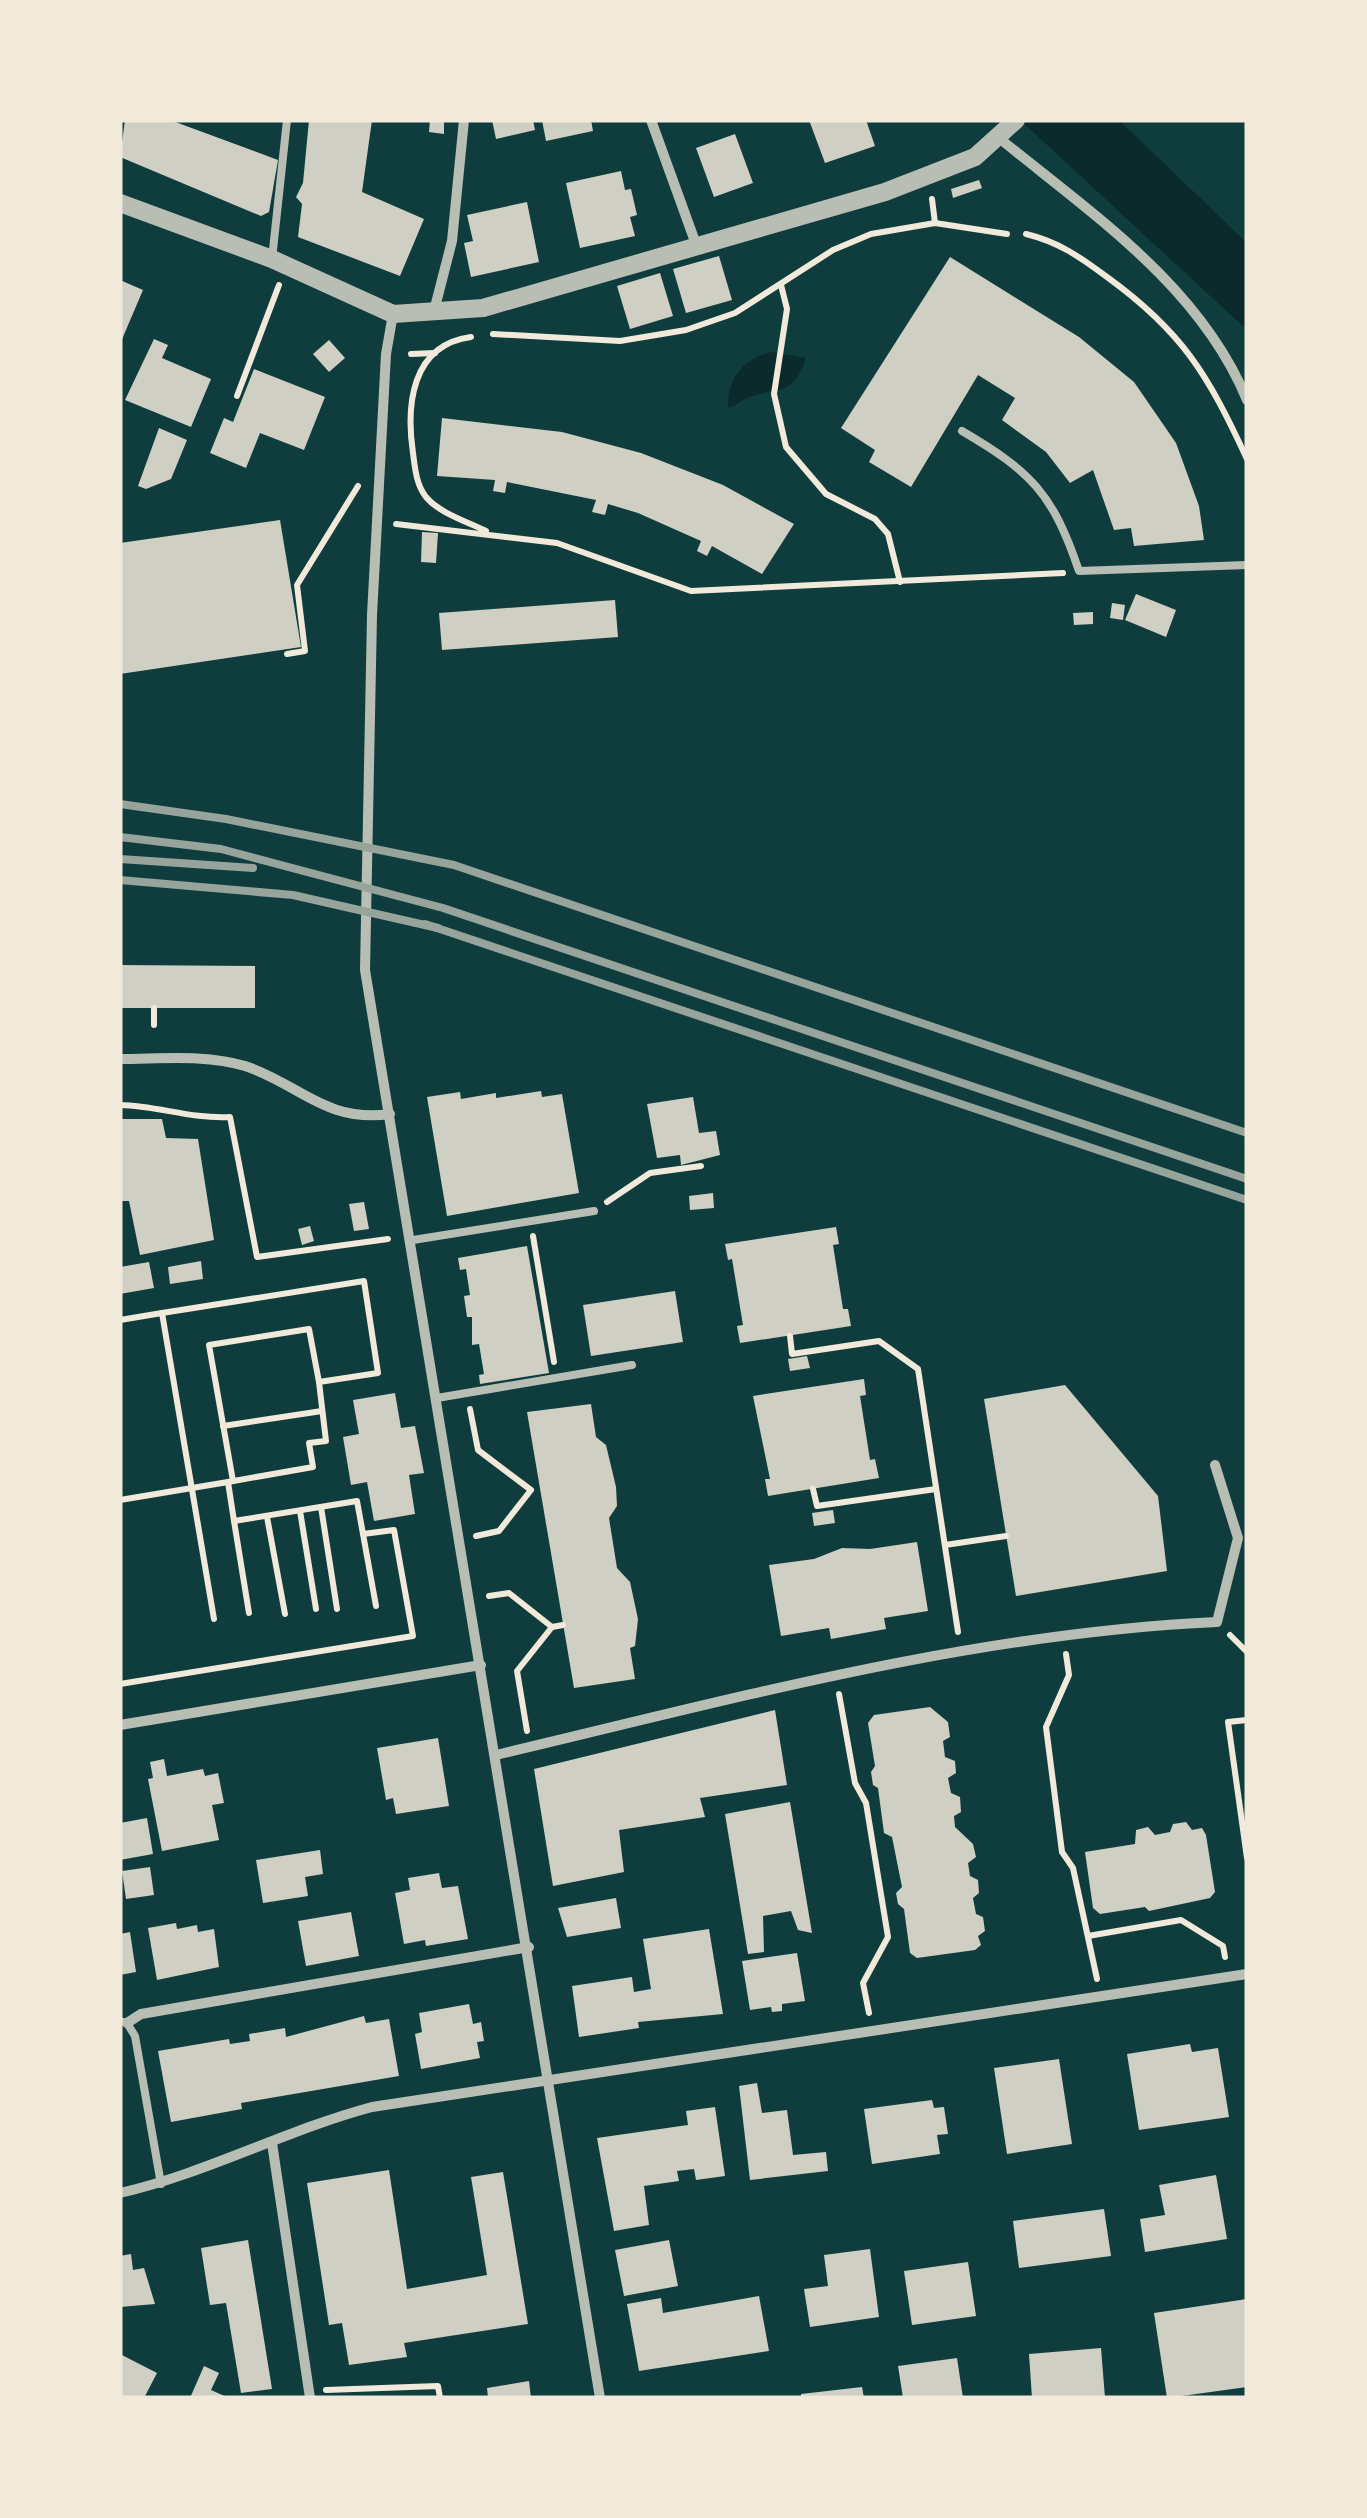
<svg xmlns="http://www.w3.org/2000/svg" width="1367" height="2518" viewBox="0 0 1367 2518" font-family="'Noto Sans',sans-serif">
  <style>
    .water { fill: #0a2a2b }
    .building { fill: #cfcfc3 }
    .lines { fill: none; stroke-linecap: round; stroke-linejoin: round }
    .path { stroke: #f1e9da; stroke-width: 6 }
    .service { stroke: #b8beb3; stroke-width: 8 }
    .minor { stroke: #b8beb3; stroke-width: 10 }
    .tertiary { stroke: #b8beb3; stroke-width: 18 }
    .rail { stroke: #97a49c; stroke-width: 8 }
  </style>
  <rect width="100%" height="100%" fill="#0f3d3e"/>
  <g class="water">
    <path d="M1020,120H1119L1247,243V330Z"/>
    <path d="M772,352L806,358C792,397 782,386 750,397C741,400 737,405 728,408C727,378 744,358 772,352Z"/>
  </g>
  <g class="building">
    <path d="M125,120H170L278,160L269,212L261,216L120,157Z"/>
    <path d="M309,120H372L362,192L424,219L400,276L298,237L302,204L296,197L303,183Z"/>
    <path d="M430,120H444V134L429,132Z"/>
    <path d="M492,120H533L535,130L496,139Z"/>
    <path d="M542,120H591L593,131L546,141Z"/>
    <path d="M809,120H866L875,146L825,163Z"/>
    <path d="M735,134L753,183L714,197L696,148Z"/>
    <path d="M621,171L625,190L631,189L637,215L630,217L635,236L580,248L566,183Z"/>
    <path d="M979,180L982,188L953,198L951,189Z"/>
    <path d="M527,202L539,262L471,277L464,243L473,241L467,215Z"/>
    <path d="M719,256L732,300L686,313L673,269Z"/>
    <path d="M950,257L1079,337L1134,382L1176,443L1199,506L1204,540L1134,546L1131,528L1114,530L1093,470L1070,483L1046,452L1002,420L1015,398L978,375L911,487L869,462L875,450L841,428Z"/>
    <path d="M660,273L673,316L630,329L617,286Z"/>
    <path d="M120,280L143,290L120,344Z"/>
    <path d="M154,339L168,345L162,358L211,379L191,427L125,400Z"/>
    <path d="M329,340L345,358L329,372L313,354Z"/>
    <path d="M254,369L325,397L304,450L260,433L246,468L210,453L224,418L233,422Z"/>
    <path d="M442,418L562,432L641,453L723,485L794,524L762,574L712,546L707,556L697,551L701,541L638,513L608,504L605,515L592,512L596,500L507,482L505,493L493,491L495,480L437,476Z"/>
    <path d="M159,428L187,440L171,479L146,489L138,486Z"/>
    <path d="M280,520L301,647L120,674V543Z"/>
    <path d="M422,532L438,533L436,563L421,562Z"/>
    <path d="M1136,594L1176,610L1166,637L1125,620Z"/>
    <path d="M615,600L618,637L442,650L439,613Z"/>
    <path d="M1112,603L1125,605L1123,620L1110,618Z"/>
    <path d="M1093,612V624L1074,625L1073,613Z"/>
    <path d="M120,965L255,966V1008H120Z"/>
    <path d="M541,1091L542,1097L562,1094L579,1193L447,1216L427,1097L460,1092L461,1099L496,1093V1098Z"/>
    <path d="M693,1097L699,1133L716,1131L720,1155L681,1165L680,1155L657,1158L647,1104Z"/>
    <path d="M120,1119H162L166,1138L198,1139L214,1240L140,1255L129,1201H120Z"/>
    <path d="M713,1193L714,1208L690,1210L689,1196Z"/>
    <path d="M364,1202L369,1229L354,1231L349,1204Z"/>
    <path d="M310,1226L314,1241L302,1245L298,1229Z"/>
    <path d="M836,1227L839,1244L833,1245L843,1309H848L851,1326L740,1343L737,1326L743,1325L732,1259L728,1260L725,1244Z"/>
    <path d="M527,1246L549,1373L480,1384L479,1375L484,1374L479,1344L472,1345V1317H467L464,1296L470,1295L466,1269L460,1270L458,1258Z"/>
    <path d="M201,1261L203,1279L170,1284L168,1267Z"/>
    <path d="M149,1262L154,1288L120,1294V1267Z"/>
    <path d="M675,1291L683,1342L591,1356L583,1305Z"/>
    <path d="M807,1356L810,1368L790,1371L788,1359Z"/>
    <path d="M864,1379L866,1395L860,1396L870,1460L875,1459L879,1478L768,1496L765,1479H770L753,1396Z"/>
    <path d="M1065,1385L1158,1496L1167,1571L1016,1596L984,1399Z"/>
    <path d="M395,1393L401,1428L415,1426L424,1473L409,1475L415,1514L374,1521L367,1482L351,1485L343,1437L359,1434L353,1400Z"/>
    <path d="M591,1404L596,1437L606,1445L616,1487L617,1506L609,1518L617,1568L630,1582L638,1619L635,1646L630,1648L635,1679L574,1688L527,1412Z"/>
    <path d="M833,1510L835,1523L814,1526L812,1513Z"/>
    <path d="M917,1542L928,1611L884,1618L886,1629L831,1639L829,1628L781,1636L769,1565L814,1559L842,1548L870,1549Z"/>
    <path d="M930,1707L948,1722L950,1737L943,1741L945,1757L955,1761L956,1773L948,1778L951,1793L960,1797L961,1812L954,1816L955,1827L973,1844L976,1857L968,1863L970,1876L978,1880L979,1893L973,1898L976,1914L983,1917L985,1931L978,1936L981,1945L975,1950L917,1958L910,1953L904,1909L898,1904L896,1893L902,1887L892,1837L884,1833L878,1788L873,1785L871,1772L875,1766L868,1723L874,1715Z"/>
    <path d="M775,1710L787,1785L700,1798L705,1817L619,1830L624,1872L553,1886L534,1769Z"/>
    <path d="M438,1738L449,1806L396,1814L393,1798L386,1800L377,1748Z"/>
    <path d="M164,1759L167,1776L203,1769L205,1776L218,1773L224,1803L212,1805L219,1840L162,1851L148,1779L153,1778L150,1762Z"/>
    <path d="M790,1802L812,1933L798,1930L791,1911L763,1916L764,1952L748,1954L725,1814Z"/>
    <path d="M147,1818L153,1854L120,1860V1823Z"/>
    <path d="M1186,1822L1192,1830L1202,1828L1206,1835L1215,1892L1210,1898L1149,1911L1145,1907L1100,1914L1093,1908L1085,1852L1135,1844L1136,1830L1148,1827L1155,1835L1170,1832L1173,1824Z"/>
    <path d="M320,1850L323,1874L305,1877L308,1896L263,1903L256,1860Z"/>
    <path d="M150,1867L154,1895L126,1899L122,1871Z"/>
    <path d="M439,1873L442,1888L458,1886L468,1939L426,1946L425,1940L404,1944L395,1893L410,1890L408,1878Z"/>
    <path d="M616,1898L621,1928L567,1937L558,1908Z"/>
    <path d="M351,1912L359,1956L306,1966L298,1921Z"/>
    <path d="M176,1923L177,1929L197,1925L198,1932L214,1929L219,1967L157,1980L148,1928Z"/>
    <path d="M709,1929L723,2014L638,2022L639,2028L579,2037L572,1986L632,1977L634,1992L651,1989L643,1939Z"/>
    <path d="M130,1932L136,1972L120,1975V1934Z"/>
    <path d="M797,1953L805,2001L782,2004V2011L772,2012L771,2007L750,2010L742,1961Z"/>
    <path d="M469,2004L473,2024L481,2022L484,2041L477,2042L480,2058L421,2069L415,2034L422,2032L419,2013Z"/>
    <path d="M364,2016L366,2023L389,2019L399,2076L241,2103L242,2109L171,2122L158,2051L229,2039L230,2044L250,2041L249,2034L285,2028L286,2037Z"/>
    <path d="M1190,2044L1192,2052L1218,2048L1229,2117L1139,2130L1127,2054Z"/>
    <path d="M1059,2059L1072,2144L1007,2154L994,2068Z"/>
    <path d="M757,2083L762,2113L787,2110L793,2155L826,2152L828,2171L750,2180L739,2086Z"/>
    <path d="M932,2100L934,2108L944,2107L948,2134L937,2135L940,2154L872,2164L864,2109Z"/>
    <path d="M715,2107L725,2176L696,2180L694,2169L677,2171L679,2181L644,2186L649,2225L614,2231L597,2138L688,2125L686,2111Z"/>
    <path d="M389,2170L407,2289L487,2275L471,2177L503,2172L528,2324L404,2343L407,2357L349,2365L342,2323L329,2325L307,2183Z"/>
    <path d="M1216,2175L1227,2239L1145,2252L1140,2219L1165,2215L1159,2185Z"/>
    <path d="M1104,2209L1111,2256L1019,2268L1013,2221Z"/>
    <path d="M248,2240L272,2389L241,2393L226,2303L210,2305L201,2248Z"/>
    <path d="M669,2240L678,2286L624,2296L615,2250Z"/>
    <path d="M870,2249L879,2317L810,2327L804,2289L828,2286L824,2255Z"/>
    <path d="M131,2254L133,2270L144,2268L155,2304L120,2307V2256Z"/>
    <path d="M968,2262L976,2316L912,2325L904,2271Z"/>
    <path d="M759,2296L769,2351L639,2371L627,2304L661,2298L663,2313Z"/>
    <path d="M1247,2299V2387L1167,2398L1154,2313Z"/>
    <path d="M1101,2348L1105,2398H1032L1029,2354Z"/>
    <path d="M120,2354L157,2373L144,2398H120Z"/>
    <path d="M957,2358L963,2398H903L898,2366Z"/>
    <path d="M204,2366L219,2373L211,2390L229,2398H190Z"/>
    <path d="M529,2381L531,2398H488L487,2388Z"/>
    <path d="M862,2387L864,2398H801V2394Z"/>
  </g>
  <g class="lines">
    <g class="path">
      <path d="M932,199L935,223"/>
      <path d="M1026,234C1059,242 1080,257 1107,277C1183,332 1208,375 1247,459"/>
      <path d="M781,285L787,309L774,394L786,447L826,494L875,519L888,534L900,582"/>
      <path d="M493,334L620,341L686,330L735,313L833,250L871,234L935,223L1007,234"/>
      <path d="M471,337C411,345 406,406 413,453C415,468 416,484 426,497C439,513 468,522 486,531"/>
      <path d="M411,354L435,353"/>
      <path d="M237,396L279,285"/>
      <path d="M396,524L557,543L691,591L1063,573"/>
      <path d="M287,654L305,651L297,585L358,486"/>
      <path d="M154,1025V1008"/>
      <path d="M120,1105C159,1106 190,1119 230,1117L257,1257L388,1239"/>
      <path d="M607,1202L650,1173L701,1166"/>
      <path d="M533,1236L554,1362"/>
      <path d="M162,1313L364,1281L378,1373L319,1382L326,1441L309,1443L313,1467L228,1482"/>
      <path d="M120,1320L162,1313L214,1619"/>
      <path d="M790,1336L792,1354L879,1341L918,1369L958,1632"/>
      <path d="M470,1409L478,1450L531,1490L499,1531L476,1536"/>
      <path d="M223,1426L322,1411"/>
      <path d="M233,1481L209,1345L309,1329L319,1382"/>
      <path d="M813,1489L817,1506L936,1489"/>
      <path d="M120,1500L228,1482L234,1521L357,1501L363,1534L394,1530L413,1636L120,1684"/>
      <path d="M321,1507L337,1609"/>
      <path d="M300,1511L316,1609"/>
      <path d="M267,1517L285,1614"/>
      <path d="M234,1521L249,1613"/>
      <path d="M363,1534L376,1606"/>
      <path d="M945,1545L1006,1536"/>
      <path d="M489,1596L509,1593L552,1627L517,1671L527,1731"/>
      <path d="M552,1627L563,1625"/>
      <path d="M1230,1635L1247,1652"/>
      <path d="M1066,1654L1069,1675L1046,1727L1062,1852L1073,1868L1097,1979"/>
      <path d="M839,1694L855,1783L866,1803L888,1937L863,1983L869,2013"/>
      <path d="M1247,1720L1228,1722L1247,1858"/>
      <path d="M1088,1936L1181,1920L1223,1946L1225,1957"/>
      <path d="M326,2390L438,2386L440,2398"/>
    </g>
    <g class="service">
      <path d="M272,259L287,120"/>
      <path d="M962,431C1032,472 1053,494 1079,571L1247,565"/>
      <path d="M413,1240L594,1211"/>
      <path d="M437,1398L632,1365"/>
      <path d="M120,2021L127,2023L135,2036L161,2184"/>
    </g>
    <g class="minor">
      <path d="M651,120L697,247"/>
      <path d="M999,138C1092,214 1200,286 1247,400"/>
      <path d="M434,311L452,241L464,120"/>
      <path d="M393,314L386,354L372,615L365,970L600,2398"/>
      <path d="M120,1059C161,1059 205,1054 245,1066C300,1084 325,1123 390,1114"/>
      <path d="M120,1725L481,1665"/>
      <path d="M496,1755C733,1699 973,1633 1217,1622L1238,1538L1215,1465"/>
      <path d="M127,2023L141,2014L529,1947"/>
      <path d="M272,2143L310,2398"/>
      <path d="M120,2193C207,2173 286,2130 372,2107L1247,1974"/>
    </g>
    <path class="tertiary" d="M120,203L272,259L393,314L483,308L885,192L975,157L1016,120"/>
    <g class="rail">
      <path d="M120,804L226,819L454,865L1247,1133"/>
      <path d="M120,837L221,849L443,908L1247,1179"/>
      <path d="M120,859L253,868"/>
      <path d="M120,880L293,895L438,928"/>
      <path d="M425,924L1247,1200"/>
    </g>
  </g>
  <rect width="1367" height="2518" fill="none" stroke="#f1e9da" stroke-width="245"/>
</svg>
